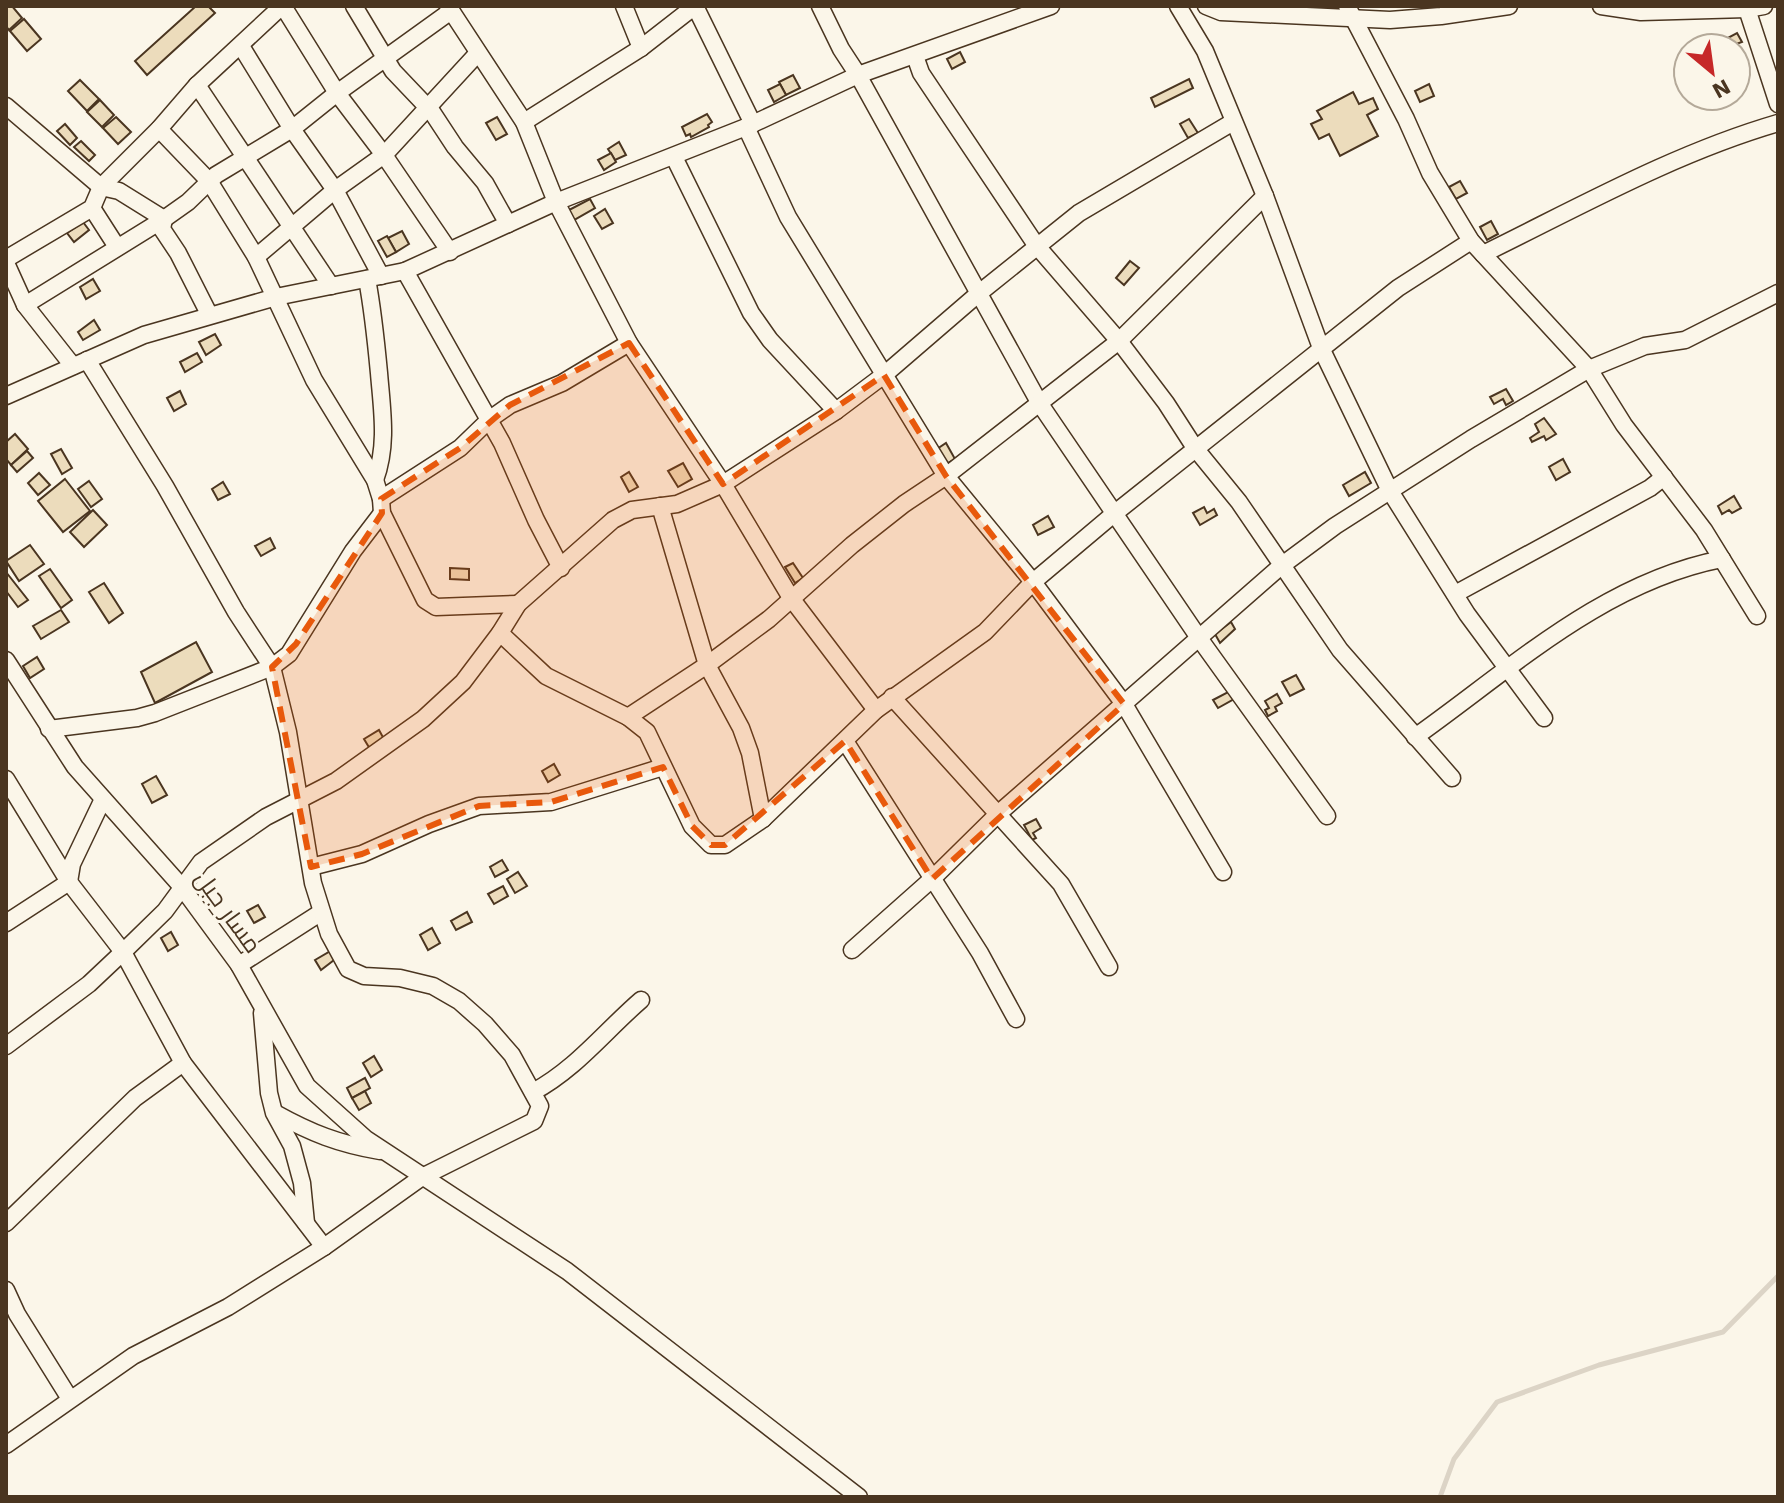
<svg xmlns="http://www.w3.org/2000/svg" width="1784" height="1503" viewBox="0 0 1784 1503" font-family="'Work Sans',Cairo,sans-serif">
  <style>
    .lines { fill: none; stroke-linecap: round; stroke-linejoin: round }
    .stream { stroke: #dcd4c6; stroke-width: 5 }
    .building { fill: #ecdcbc; stroke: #4a3520; stroke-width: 2 }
    .street-casing { stroke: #4a3520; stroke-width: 19 }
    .street { stroke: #fbf6e9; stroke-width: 16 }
    .marked { fill: #e8590c; fill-opacity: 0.2; stroke: #e8590c; stroke-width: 6; stroke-dasharray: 16 10; stroke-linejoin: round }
    .labels { text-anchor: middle; stroke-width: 6; stroke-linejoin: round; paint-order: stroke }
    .street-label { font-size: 24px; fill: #4a3520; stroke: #fbf6e9 }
  </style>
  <rect width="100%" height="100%" fill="#fbf6e9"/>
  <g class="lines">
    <path class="stream" d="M1440,1497L1454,1459L1497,1402L1599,1365L1723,1332L1778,1276"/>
  </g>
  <g class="building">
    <path d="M6,6H12L22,18L9,30L6,26Z"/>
    <path d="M196,6H208L215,13L147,75L135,61Z"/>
    <path d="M24,19L41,39L27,51L10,31Z"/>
    <path d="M1737,33L1742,42L1725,48L1722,41Z"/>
    <path d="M960,52L965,62L952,69L947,59Z"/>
    <path d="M793,75L800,88L786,95L779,82Z"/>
    <path d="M1189,79L1193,88L1155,107L1151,98Z"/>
    <path d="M80,80L99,99L87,111L68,91Z"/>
    <path d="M780,84L786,95L774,102L768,90Z"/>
    <path d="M1429,84L1434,96L1420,102L1415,91Z"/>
    <path d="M1353,92L1359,104L1373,98L1378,109L1367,115L1378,136L1340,156L1329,134L1319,139L1311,124L1322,119L1317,111Z"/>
    <path d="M100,100L114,115L102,127L87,112Z"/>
    <path d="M707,114L712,122L708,125L709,127L691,137L690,134L686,136L682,127Z"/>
    <path d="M116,117L131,132L118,144L103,128Z"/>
    <path d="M497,117L507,134L496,140L486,123Z"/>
    <path d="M1189,119L1198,133L1188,138L1180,124Z"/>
    <path d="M65,124L77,138L70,145L57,131Z"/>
    <path d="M81,141L95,155L89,161L74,147Z"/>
    <path d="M619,142L626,155L615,160L608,149Z"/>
    <path d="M611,153L616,162L604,170L598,160Z"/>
    <path d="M1460,181L1467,193L1456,199L1449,187Z"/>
    <path d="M590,199L595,208L574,220L569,210Z"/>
    <path d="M605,209L613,223L602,229L594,216Z"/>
    <path d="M1491,221L1498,234L1487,240L1480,227Z"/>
    <path d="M83,222L89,230L74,242L67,233Z"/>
    <path d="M402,231L409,244L396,252L388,238Z"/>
    <path d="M387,236L396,252L387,257L378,241Z"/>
    <path d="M1130,261L1139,268L1124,285L1116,278Z"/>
    <path d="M93,279L100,291L86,299L80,287Z"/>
    <path d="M94,320L100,330L83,340L78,332Z"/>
    <path d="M215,334L221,345L206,355L199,342Z"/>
    <path d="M197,353L202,362L185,372L180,362Z"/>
    <path d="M1506,389L1513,401L1506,405L1503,399L1494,404L1490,397Z"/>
    <path d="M180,391L186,404L174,411L167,398Z"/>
    <path d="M1544,418L1556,434L1546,440L1544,436L1532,442L1530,438L1539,432L1535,424Z"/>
    <path d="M15,434L28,449L11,465L6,459V442Z"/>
    <path d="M946,443L955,459L946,464L937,449Z"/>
    <path d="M61,449L72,468L62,474L51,454Z"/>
    <path d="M27,451L33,458L17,472L11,465Z"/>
    <path d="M1563,459L1570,472L1556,480L1549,467Z"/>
    <path d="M683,463L692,479L678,487L668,471Z"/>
    <path d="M629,472L638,487L629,492L621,477Z"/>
    <path d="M1365,472L1371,483L1349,496L1343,485Z"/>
    <path d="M39,473L50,485L38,495L28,483Z"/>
    <path d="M65,479L90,511L63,532L38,501Z"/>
    <path d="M89,481L102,499L91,507L78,489Z"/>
    <path d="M223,482L230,494L218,500L212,489Z"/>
    <path d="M1734,496L1741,508L1732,513L1729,510L1722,514L1718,506Z"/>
    <path d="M1204,507L1207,513L1214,509L1217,515L1200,525L1193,513Z"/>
    <path d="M93,510L107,525L84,547L70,532Z"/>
    <path d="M1048,516L1054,527L1038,535L1033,525Z"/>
    <path d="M270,538L275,548L261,556L255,546Z"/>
    <path d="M30,545L44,564L19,581L6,561Z"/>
    <path d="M793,563L803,578L795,583L785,567Z"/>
    <path d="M450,568L469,569V580L450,579Z"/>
    <path d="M50,569L72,600L61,608L39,576Z"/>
    <path d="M6,572L28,600L18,607L6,591Z"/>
    <path d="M104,583L123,613L109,623L89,592Z"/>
    <path d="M61,610L69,622L41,639L33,626Z"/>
    <path d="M1231,622L1235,629L1220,643L1215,634Z"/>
    <path d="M196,642L212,672L155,703L141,672Z"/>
    <path d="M37,657L44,669L30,678L23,666Z"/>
    <path d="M1296,675L1304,689L1290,696L1282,682Z"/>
    <path d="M1230,691L1234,699L1218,708L1213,700Z"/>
    <path d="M1277,694L1282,703L1275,707L1277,711L1268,716L1265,710L1269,708L1265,701Z"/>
    <path d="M379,730L385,741L370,749L364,739Z"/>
    <path d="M554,764L560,775L548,782L542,771Z"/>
    <path d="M156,776L167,795L152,803L142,784Z"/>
    <path d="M1036,819L1041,828L1033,833L1036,838L1032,840L1024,825Z"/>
    <path d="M502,860L508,870L495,877L490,867Z"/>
    <path d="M518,872L527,886L515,893L507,879Z"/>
    <path d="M503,886L508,896L494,904L488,894Z"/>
    <path d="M258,905L265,917L254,923L247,911Z"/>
    <path d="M467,912L472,922L456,930L451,921Z"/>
    <path d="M432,928L440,943L428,950L420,935Z"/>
    <path d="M171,932L178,945L168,951L161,938Z"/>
    <path d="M334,949L338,957L321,970L315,960Z"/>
    <path d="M374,1056L382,1070L371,1077L363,1063Z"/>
    <path d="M365,1078L370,1088L352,1098L347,1088Z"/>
    <path d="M365,1091L371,1103L359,1110L352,1098Z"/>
  </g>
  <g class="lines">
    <defs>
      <g id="street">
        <path d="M283,6L337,93L384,155L450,252"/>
        <path d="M354,6L393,71L432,112L455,147L485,183L508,224"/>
        <path d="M448,6L524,122L556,202L629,343L723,484L791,598L876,710"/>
        <path d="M624,6L641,48"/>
        <path d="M820,6L841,49L858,75L1040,404L1199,638L1327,816"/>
        <path d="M1178,6L1205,51L1265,196L1321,348L1390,491L1467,614L1544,718"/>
        <path d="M1206,6L1221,12L1390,20L1441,16L1509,6"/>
        <path d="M1347,6L1406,119L1430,173L1471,241L1589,369L1624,425L1704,530L1757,616"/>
        <path d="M1601,6L1641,12L1747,9L1764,6"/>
        <path d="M1747,9L1778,104"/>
        <path d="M241,46L292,129L335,190L381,276"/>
        <path d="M915,56L921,73L1036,245L1119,341L1166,403L1195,448L1239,502L1340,650L1452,778"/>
        <path d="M197,85L331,286"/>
        <path d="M6,106L101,187L119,191L164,219L162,229L178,253L209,314"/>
        <path d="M524,122L641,48L695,6L753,124"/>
        <path d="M746,127L788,217L946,476L1033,582L1124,704L1223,872"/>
        <path d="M159,129L209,181L256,257L314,380L375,480L381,499L382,513L425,600L436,607L518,604"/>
        <path d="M674,157L751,313L770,340L836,411"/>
        <path d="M92,208L117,247"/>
        <path d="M1483,254C1579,207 1675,153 1778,123"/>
        <path d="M256,257L335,190L384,155L477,54"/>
        <path d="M6,259L92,208L101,187L159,129L197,85L282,6"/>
        <path d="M6,263L25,305L73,366"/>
        <path d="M405,271L502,443L536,520L561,568"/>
        <path d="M367,279C373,311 376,341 379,373C382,410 388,445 375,480"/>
        <path d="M25,305L164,219L188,202L216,175L292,129L337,93L451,11"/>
        <path d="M6,396L144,335L276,297L405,271L556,202L746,127L858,75L1051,6"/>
        <path d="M381,499L460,448L490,419L510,405L562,383L629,343"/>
        <path d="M660,506L707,665L741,728L750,753L763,819"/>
        <path d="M1455,594L1650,488L1664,477"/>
        <path d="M500,633L546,676L628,717L647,732L692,826L711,845H725L763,819L876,710L985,632L1033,582L1115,513L1398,288L1471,241"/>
        <path d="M6,660L75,767L181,886L239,965L307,1086L366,1139L567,1271L859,1497"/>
        <path d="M892,697L1061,884L1109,967"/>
        <path d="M628,717L707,665L769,619L852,545L904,504L946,476L1119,341L1265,196"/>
        <path d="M49,729L137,718L155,713L272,667L289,654L353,551L382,513"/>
        <path d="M1415,737C1511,669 1603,582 1722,559"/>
        <path d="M845,741L980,953L1016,1019"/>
        <path d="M6,779L69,882L123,952L183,1063L324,1247"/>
        <path d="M311,867L362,854L429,824L479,806L551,802L663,767"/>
        <path d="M6,923L69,882L72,864L103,799"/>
        <path d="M852,950L932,879L999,813L1281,566L1335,526L1471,439L1589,369L1645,346L1685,340L1778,293"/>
        <path d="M239,965L320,913"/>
        <path d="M262,1013L269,1093L274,1113L292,1146L302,1183L306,1223"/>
        <path d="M6,1046L89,984L123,952L165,911L201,862L266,817L336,781L423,719L463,682L500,633L518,604L613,520L632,510L677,504L723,484L836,411L884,375L978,294L1079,213L1233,122"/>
        <path d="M533,1092C576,1069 605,1031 641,1000"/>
        <path d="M275,1113C311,1133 339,1144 380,1151"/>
        <path d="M6,1223L135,1098L183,1063"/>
        <path d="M6,1290L17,1314L70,1399"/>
        <path d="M6,1445L133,1356L228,1307L324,1247L422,1177L534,1121L540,1106L512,1055L485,1024L459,1001L433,986L400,978L364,976L348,969L329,934L313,883L288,732L272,667L236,612L165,486L87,360"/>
      </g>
    </defs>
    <use href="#street" class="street-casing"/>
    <use href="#street" class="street"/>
  </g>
  <path class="marked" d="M629,343L723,484L884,375L946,476L1124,704L932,879L845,741L725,845H711L692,826L663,767L551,802L479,806L362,854L311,867L272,667L296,644L382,513L381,499L460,448L510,405Z"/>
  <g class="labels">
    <g class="street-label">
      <text transform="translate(228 912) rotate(54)" y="8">مسار جبل</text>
    </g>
  </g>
  <rect width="1784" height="1503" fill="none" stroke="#4a3520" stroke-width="16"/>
  <g transform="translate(1712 72) rotate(151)"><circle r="38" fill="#fbf6e9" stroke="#b4a999" stroke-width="2"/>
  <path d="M0-6L14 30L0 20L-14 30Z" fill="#c62828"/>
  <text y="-12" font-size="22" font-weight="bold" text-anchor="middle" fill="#4a3520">N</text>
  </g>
</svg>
